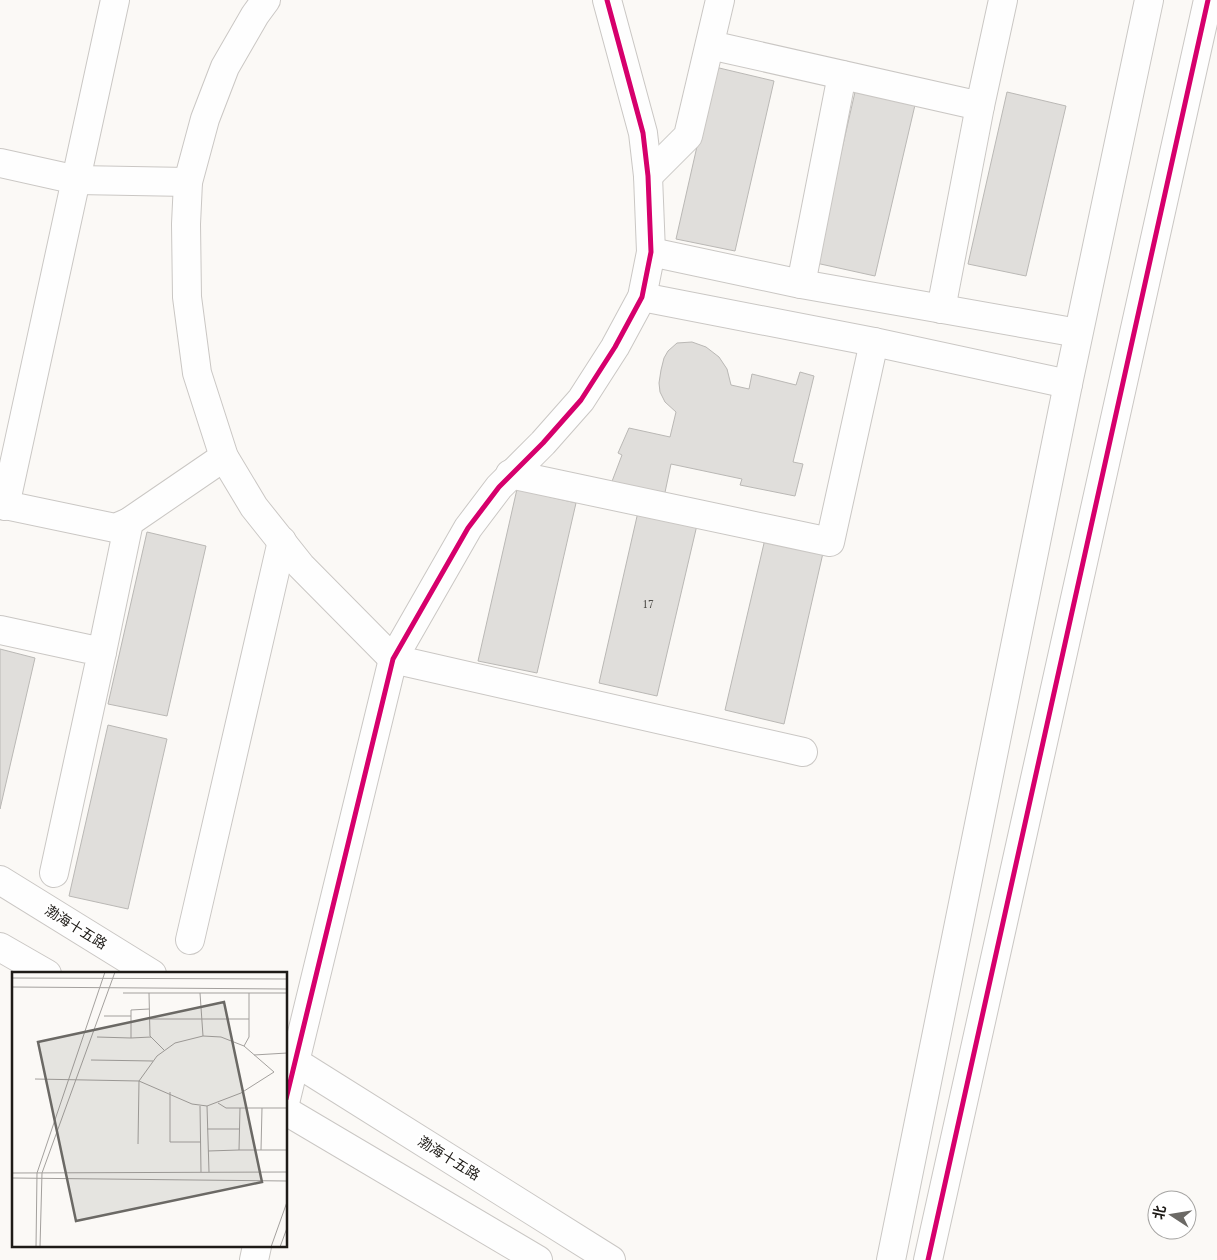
<svg xmlns="http://www.w3.org/2000/svg" width="1217" height="1260" viewBox="0 0 1217 1260" font-family="'PT Serif','Noto Sans SC',serif">
  <style>
    .building { fill: #e0dedb; stroke: #bab8b5 }
    .lines { fill: none; stroke-linecap: round; stroke-linejoin: round }
    .minor-casing { stroke: #cac7c4; stroke-width: 30 }
    .minor { stroke: #fefefe; stroke-width: 28 }
    .cycleway-casing { stroke: #fff; stroke-width: 8 }
    .cycleway { stroke: #d6006c; stroke-width: 5 }
    .labels { text-anchor: middle; stroke-width: 5; stroke-linejoin: round; paint-order: stroke }
    .number-label { font-size: 11px; fill: #4e4c48 }
    .street-label { font-size: 14px; fill: #1e1b17; stroke: #fff }
    .inset-road { fill: none; stroke: #a3a09d; stroke-width: 1 }
    .view { fill: #6b6965; fill-opacity: 0.15; stroke: #6b6965; stroke-width: 2.5 }
    .inset-edge { fill: none; stroke: #1e1b17; stroke-width: 2.5 }
  </style>
  <rect width="100%" height="100%" fill="#fbf9f6"/>
  <g class="building">
    <path d="M715,67L774,81L735,251L676,239Z"/>
    <path d="M855,92L915,105L875,276L816,263Z"/>
    <path d="M1007,92L1066,106L1026,276L968,264Z"/>
    <path d="M692,342L706,347L719,357L727,369L731,385L749,389L752,374L796,385L800,372L814,376L793,462L803,464L795,496L740,485L742,479L671,464L664,497L611,484L622,455L618,453L629,428L670,437L676,412L665,402L660,392L659,383L661,370L664,358L668,351L677,343Z"/>
    <path d="M517,489L576,503L537,673L478,661Z"/>
    <path d="M638,512L697,525L657,696L599,683Z"/>
    <path d="M147,532L206,546L167,716L108,704Z"/>
    <path d="M765,539L823,553L784,724L725,710Z"/>
    <path d="M0,649L35,658L0,809Z"/>
    <path d="M108,725L167,739L128,909L69,896Z"/>
  </g>
  <g class="lines">
    <defs>
      <g id="minor">
        <path d="M266,0L255,15L225,67L205,119L188,182L186,224L187,297L197,373L224,457L254,507L301,566L393,659L803,752"/>
        <path d="M710,45L980,106L1003,0"/>
        <path d="M0,163L77,180L188,182"/>
        <path d="M648,176L688,136L720,0"/>
        <path d="M651,252L801,284L1078,333"/>
        <path d="M801,284L842,75"/>
        <path d="M642,297L874,342L1068,384"/>
        <path d="M941,309L980,106"/>
        <path d="M510,474L830,542L874,342"/>
        <path d="M0,504L115,528L129,522L224,457"/>
        <path d="M5,506L115,0"/>
        <path d="M0,630L102,652L54,873"/>
        <path d="M102,652L129,522"/>
        <path d="M0,880L152,974"/>
        <path d="M190,940L282,541"/>
        <path d="M0,947L47,974"/>
        <path d="M286,1056L611,1260"/>
        <path d="M286,1099L393,659L468,528L499,487L543,443L581,400L615,347L642,297L651,252L648,176L643,133L607,0"/>
        <path d="M286,1111L538,1260"/>
        <path d="M254,1260L257,1246"/>
        <path d="M891,1260L1068,384L1149,0"/>
        <path d="M928,1260L1208,0"/>
      </g>
    </defs>
    <use href="#minor" class="minor-casing"/>
    <use href="#minor" class="minor"/>
    <defs>
      <g id="cycleway">
        <path d="M286,1099L393,659L468,528L499,487L543,443L581,400L615,347L642,297L651,252L648,176L643,133L607,0"/>
        <path d="M928,1260L1208,0"/>
      </g>
    </defs>
    <use href="#cycleway" class="cycleway-casing"/>
    <use href="#cycleway" class="cycleway"/>
  </g>
  <g class="labels">
    <g class="number-label">
      <text x="648" y="608">17</text>
    </g>
    <g class="street-label">
      <text transform="translate(76 927) rotate(32)" y="5">渤海十五路</text>
      <text transform="translate(449 1158) rotate(32)" y="5">渤海十五路</text>
    </g>
  </g>
  <g transform="translate(12 972)">
    <rect width="275" height="275" fill="#fbf9f6"/>
    <path class="inset-road" d="M0,6L275,7M0,15L275,17M111,21H275M137,21L138,64L152,78M188,21L191,64M119,44V38L137,37M138,47H237V21M85,65L119,66V44H92M119,66L139,65M232,74L237,65V47M242,83L275,81M79,88L141,89M23,107L127,109L180,132L195,134L229,121L262,100L232,74L209,65L191,64L163,71L145,84L127,109L126,172M158,120V170H189M206,131L214,136H275M188,134L189,200M195,134L197,200M228,136L227,178H249L250,136M195,157H227M249,178H275M196,179L227,178M0,201L275,200M0,206L275,209M24,275L25,201L93,0M28,275L30,201L103,0M259,275L275,230M268,275L275,256"/>
    <path class="view" d="M212,30L250,210L64,249L26,70Z"/>
    <rect width="275" height="275" class="inset-edge"/>
  </g>
  <g transform="translate(1172 1215) rotate(282)"><circle r="24" fill="#ffffff" stroke="#a5a4a2"/>
  <path d="M0-4L9 19L0 12L-9 19Z" fill="#6b6965"/>
  <text y="-8" font-size="14" font-weight="bold" text-anchor="middle" fill="#1e1b17">北</text>
  </g>
</svg>
